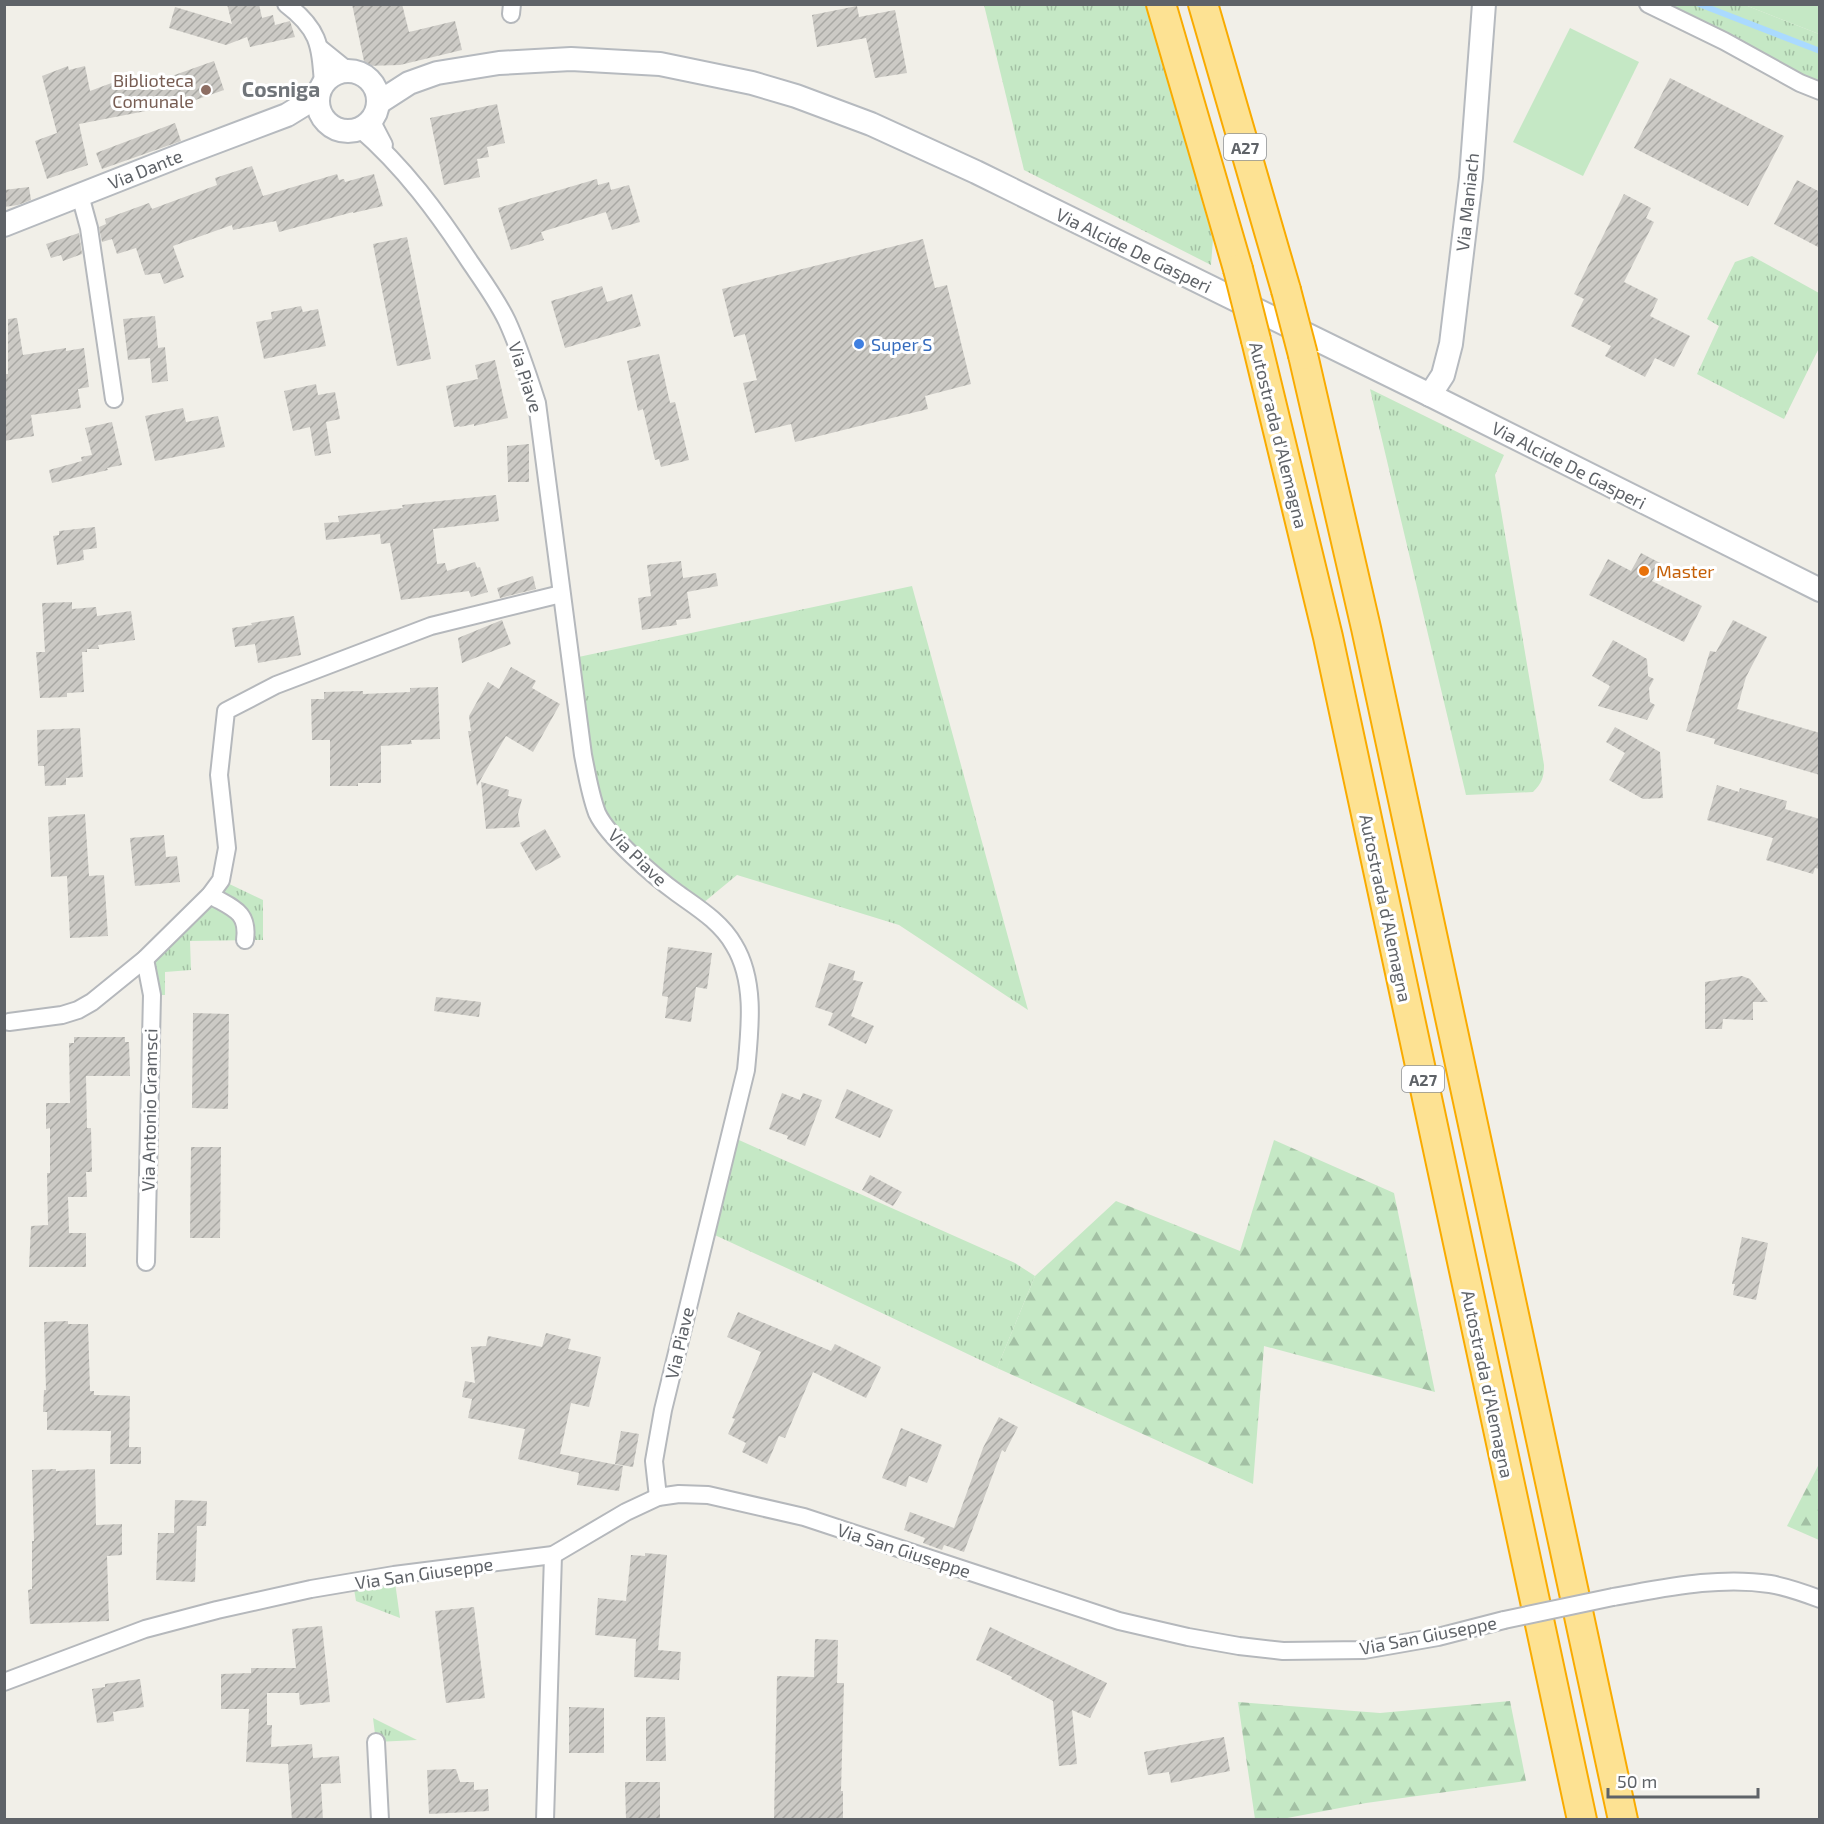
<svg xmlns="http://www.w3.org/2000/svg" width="1824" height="1824" font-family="'Exo 2',sans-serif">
	<defs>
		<pattern id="grass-tufts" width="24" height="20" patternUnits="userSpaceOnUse" patternTransform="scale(1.5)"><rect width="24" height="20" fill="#c5e8c5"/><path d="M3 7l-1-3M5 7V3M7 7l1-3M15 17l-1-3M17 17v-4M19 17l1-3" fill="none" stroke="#a3c0a4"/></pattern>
		<pattern id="forest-firs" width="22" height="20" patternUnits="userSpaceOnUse" patternTransform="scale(1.5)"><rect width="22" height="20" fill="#c5e8c5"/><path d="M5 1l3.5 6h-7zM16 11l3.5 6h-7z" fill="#a3c0a4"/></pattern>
		<pattern id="building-hatch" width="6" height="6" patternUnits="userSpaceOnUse" patternTransform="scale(1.5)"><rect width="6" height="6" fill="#cccac5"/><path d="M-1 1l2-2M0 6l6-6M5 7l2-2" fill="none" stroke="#a9a8a4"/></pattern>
	</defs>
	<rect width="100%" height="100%" fill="#f1efe8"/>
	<g fill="url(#grass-tufts)">
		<path d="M984 5H1146L1213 239 1211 265 1024 170Z"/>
		<path d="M1648 5H1745L1819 34V91Z"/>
		<path d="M1752 256 1819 293V348L1784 419 1697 374 1719 326 1707 319 1735 262Z"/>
		<path d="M1370 389 1504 455 1495 475 1544 765C1544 777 1542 783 1533 792L1466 795Z"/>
		<path d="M912 586 1028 1010 899 925 737 875 697 908 607 828 569 659Z"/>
		<path d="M221 880 263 900V940L190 941 191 970 165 972V995H152L145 959Z"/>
		<path d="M730 1136 1015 1263 1035 1276 997 1368 817 1282 706 1231Z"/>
		<path d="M394 1575 400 1618 356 1601 353 1583Z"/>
		<path d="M373 1718 417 1740 376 1742Z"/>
	</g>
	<g fill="url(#forest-firs)">
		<path d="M1274 1140 1394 1193 1435 1392 1264 1346 1253 1484 997 1368 1035 1276 1116 1201 1240 1251Z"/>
		<path d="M1819 1464V1540L1787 1526Z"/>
		<path d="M1510 1701 1526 1781 1366 1803 1282 1819H1255L1238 1702 1380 1713Z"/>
	</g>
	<g fill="#c5e8c5">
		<path d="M1745 5H1819V34Z"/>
		<path d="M1570 28 1639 62 1583 176 1513 142Z"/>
	</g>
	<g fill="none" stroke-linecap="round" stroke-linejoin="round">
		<path stroke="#aadaff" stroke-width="6" d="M1699 4 1820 51"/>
	</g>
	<g fill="url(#building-hatch)">
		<path d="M227 4H259L262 18 273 15 275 25 290 21 295 37 250 47 247 37 226 45 169 28 175 7 232 24Z"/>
		<path d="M352 4H402L409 32 455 21 462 50 400 65 365 66Z"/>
		<path d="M857 6 859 17 895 10 907 73 875 78 866 38 817 47 812 15Z"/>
		<path d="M214 61 224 90 187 103 79 124 88 165 47 179 35 141 57 133 42 76 68 66 69 70 85 66 90 91 133 75 138 88Z"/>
		<path d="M1670 78 1784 136 1748 206 1634 148Z"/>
		<path d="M497 104 505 143 487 147 489 157 477 159 480 177 444 185 430 118Z"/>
		<path d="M175 123 181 141 102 169 96 153Z"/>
		<path d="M252 166 263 196 337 174 339 180 344 179 345 182 374 174 383 206 353 213V212L279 232 276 221 233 230 232 225 173 246 184 277 164 284 160 273 145 275 136 248 117 254 112 239 102 242 99 227 106 224 105 219 149 203 152 209 217 185 215 178Z"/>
		<path d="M597 179 598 185 609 182 611 190 629 185 640 222 612 230 606 212 541 232 544 240 511 250 498 208Z"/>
		<path d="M1797 180 1820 192V248L1774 224Z"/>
		<path d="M29 187 31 200 18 205 4 207V190Z"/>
		<path d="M1624 194 1651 208 1646 218 1654 222 1624 282 1658 299 1650 316 1690 336 1674 367 1655 358 1645 377 1605 356 1611 346 1571 326 1584 299 1574 294Z"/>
		<path d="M79 233 82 254 63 261 61 255 51 258 46 244Z"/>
		<path d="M407 237 431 359 397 366 373 244Z"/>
		<path d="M923 239 935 288 947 285 971 384 925 396 928 409 795 442 791 424 755 433 743 383 757 380 745 334 734 337 722 289Z"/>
		<path d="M602 286 607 302 632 294 641 326 565 348 551 301Z"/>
		<path d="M301 306 303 312 318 309 326 346 264 359 256 322 272 319 271 312Z"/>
		<path d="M155 316 158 348 165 347 168 381 152 383 150 358 128 360 123 319Z"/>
		<path d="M17 318 23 355 66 348V351L84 348 89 387 78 389 81 408 31 415 34 436 4 441V374H8V319Z"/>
		<path d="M659 354 670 403 675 402 689 460 661 467 659 459 655 460 643 409 638 411 627 361Z"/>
		<path d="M495 360 508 418 474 426V424L460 427 459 426 454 427 446 386 478 379 475 365Z"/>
		<path d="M316 384 318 395 335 392 340 419 326 422 331 453 315 456 310 427 293 431 284 391Z"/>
		<path d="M183 408 186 422 218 416 225 447 155 461 145 416Z"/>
		<path d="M112 422 122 465 107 468 108 470 52 483 49 470 82 461 81 457 92 455 85 428Z"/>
		<path d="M529 444V482H508L507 446Z"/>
		<path d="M496 495 499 521 433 529 437 564 445 563 447 571 475 562 477 568 480 567 488 592 471 597 469 591 401 600 390 543 381 544 380 534 326 540 324 523 339 522 338 516 403 508 402 505Z"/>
		<path d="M95 527 97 548 83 550 84 560 57 565 53 536 59 535V531Z"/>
		<path d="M1641 553 1662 564 1652 581 1702 606 1684 642 1589 595 1608 559 1631 571Z"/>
		<path d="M681 561 683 578 716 573 718 586 687 592 691 618 676 620 677 625 642 630 638 598 651 596 647 565Z"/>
		<path d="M533 576 536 589 500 598 497 588Z"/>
		<path d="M72 602V609L96 607 97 616 131 611 135 640 98 645 99 649H87V652H82L84 692 67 693V697L40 698 36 652H45L42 603Z"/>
		<path d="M294 616 301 655 258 663 255 644 235 647 232 628 252 625 251 623Z"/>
		<path d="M502 620 511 644 462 663 458 638Z"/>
		<path d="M1733 620 1767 637 1746 677 1737 709 1820 733V775L1714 744 1715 739 1686 731 1710 651 1716 652Z"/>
		<path d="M1613 640 1647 659 1648 676 1654 679 1649 688 1650 702 1655 705 1647 720 1598 706 1610 686 1592 676Z"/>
		<path d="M511 667 536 681 532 688 560 704 533 752 506 736 477 786 468 731H471L469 716 488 682 499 689Z"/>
		<path d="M438 687 440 739 411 740 412 744 381 746V783H358V786H330V740H312L311 699H324V692L363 691V694L410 692V688Z"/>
		<path d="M1615 727 1660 752 1663 798 1643 799 1609 780 1625 753 1606 742Z"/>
		<path d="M80 728 83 777 66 778V785L45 786 44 766H38L37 730Z"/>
		<path d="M481 782 509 790 508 796 522 799 518 814 520 827 486 829Z"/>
		<path d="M1717 785 1739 792 1740 788 1787 801 1785 809 1820 819V869L1815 868 1813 874 1766 860 1773 838 1707 820Z"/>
		<path d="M85 814 89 876 104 875 108 936 70 938 67 876 51 877 48 817Z"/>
		<path d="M545 829 561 857 536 871 520 843Z"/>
		<path d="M164 835 166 857 177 856 180 882 135 886 130 838Z"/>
		<path d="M668 947 712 953 707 989 696 987 691 1022 665 1018 668 997 662 996Z"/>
		<path d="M829 963 855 971 853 980 863 982 851 1016 874 1026 866 1044 828 1025 833 1013 815 1007Z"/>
		<path d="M1742 976 1750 979 1768 1002H1753V1020L1723 1019 1722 1029H1705V982Z"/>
		<path d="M436 997 481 1002 479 1017 434 1011Z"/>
		<path d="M193 1013 229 1014 228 1109 192 1108Z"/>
		<path d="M74 1037H125V1042H129L130 1076H86L87 1128H91L92 1172H86L87 1197H68L69 1233H86V1267H29L31 1226 48 1225 47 1173H50V1128L46 1129V1103H70L69 1043H74Z"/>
		<path d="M847 1089 893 1110 880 1138 835 1118Z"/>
		<path d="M782 1093 800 1100 803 1093 822 1100 805 1146 787 1139 788 1136 769 1129Z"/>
		<path d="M191 1147H221L220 1238H190Z"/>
		<path d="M870 1175 902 1192 893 1206 862 1190Z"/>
		<path d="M1742 1237 1768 1243 1756 1300 1733 1295 1735 1284H1732Z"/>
		<path d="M738 1312 831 1351 835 1344 881 1367 866 1398 813 1372 785 1438 779 1436 767 1464 742 1452 746 1443 728 1434 735 1419 732 1418 761 1352 727 1337Z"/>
		<path d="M68 1321V1324H88L90 1391H94V1395L130 1396 129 1447H141V1464H110L111 1431 47 1430V1412H43L44 1390H46L44 1322Z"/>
		<path d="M546 1333 571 1339 568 1349 601 1357 589 1407 571 1403 560 1454 623 1466 619 1491 577 1485 579 1473 518 1459 525 1429 468 1418 472 1399 462 1397 465 1381 475 1383 471 1347 486 1346 488 1336 542 1347Z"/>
		<path d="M999 1417 1018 1427 1005 1452 1002 1450 964 1552 944 1545 942 1550 923 1543 925 1538 904 1530 910 1512 954 1528 983 1448Z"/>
		<path d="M901 1428 942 1445 927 1483 909 1476 906 1487 882 1478Z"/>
		<path d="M621 1431 639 1434 633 1467 615 1464Z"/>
		<path d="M56 1469V1471L95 1469 96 1525 122 1524V1555L107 1556 109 1621 30 1624 28 1590 32 1589V1541H34L32 1470Z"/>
		<path d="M175 1500 207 1501 206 1526H197L195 1582 156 1580 158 1533H174Z"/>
		<path d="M645 1553 667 1555 658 1650 681 1652 679 1680 634 1677 636 1639 595 1635 598 1598 626 1601 631 1555 645 1556Z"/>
		<path d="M474 1607 485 1698 446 1703 435 1611Z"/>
		<path d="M322 1626 330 1702 300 1705 299 1693H267V1725H272L271 1747 312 1744 313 1758 339 1756 341 1783 321 1784 323 1820H292L288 1764 246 1762 249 1709H221V1674L251 1673V1668H296L292 1629Z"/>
		<path d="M990 1627 1107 1683 1090 1718 1072 1710 1077 1764 1059 1766 1053 1701 1011 1679 1012 1677 976 1660Z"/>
		<path d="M815 1639 838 1640 837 1683H844L841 1791H843V1820H774L777 1676 814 1677Z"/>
		<path d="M140 1679 144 1707 113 1712 114 1721 97 1723 92 1689 105 1687V1684Z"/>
		<path d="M569 1707 604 1708V1753H569Z"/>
		<path d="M646 1717H665L666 1761H646Z"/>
		<path d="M1224 1737 1230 1771 1171 1783 1169 1772 1148 1775 1144 1752Z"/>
		<path d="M456 1769 460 1782H474V1790L488 1789 489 1811 429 1814 427 1770Z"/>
		<path d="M625 1782H660V1820H626Z"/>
	</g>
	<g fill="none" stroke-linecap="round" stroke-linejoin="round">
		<defs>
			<g id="street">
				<path d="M286 4C319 29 320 44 323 83"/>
				<path d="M1648 4 1724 41 1800 83 1820 91"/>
				<path d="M511 14 512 4"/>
				<path d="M321 49 347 70"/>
				<path d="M371 120 384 145"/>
				<path d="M359 128C404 167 438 213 470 262 483 281 497 300 507 321 519 347 528 375 537 403L583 755C587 775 590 794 597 813 608 837 655 877 677 893 698 908 721 922 734 945 756 981 750 1029 746 1070L663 1410 654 1461 658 1497"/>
				<path d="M80 195 89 228 114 399"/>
				<path d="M210 895C232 908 249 911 245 940"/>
				<path d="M145 959 152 995 146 1262"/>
				<path d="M9 1022 62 1015 78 1010 92 1002 145 959 210 895 221 880 227 848 219 775 226 711 276 685 431 626 561 594"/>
				<path d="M1613 1597C1665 1588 1718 1576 1770 1584 1787 1587 1804 1593 1820 1599"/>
				<path d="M4 1682 145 1629 217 1610 311 1589 394 1575 553 1555 626 1512 658 1497 679 1494 708 1495 804 1517 1119 1621 1188 1637 1239 1646 1283 1651 1364 1650 1438 1637 1504 1620"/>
				<path d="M376 1742 380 1820"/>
				<path d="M545 1820 553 1555"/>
			</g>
			<g id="secondary">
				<circle cx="348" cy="101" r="30"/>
				<path d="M378 103 409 83 437 73 499 63 571 59 660 64 752 83 796 96 871 124 976 172 1430 395 1820 590"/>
				<path d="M4 225 189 152 287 115 318 96"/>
				<path d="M1430 395 1443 375 1451 344 1471 178 1484 4"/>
			</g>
			<g id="highway">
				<path d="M1161 4 1238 269"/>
				<path d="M1203 4 1286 290"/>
				<path d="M1256 340 1328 637 1582 1820"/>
				<path d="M1303 355 1366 628 1623 1820"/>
			</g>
		</defs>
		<use href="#street" stroke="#b5b8bc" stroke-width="20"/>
		<use href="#secondary" stroke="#b6babf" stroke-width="26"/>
		<use href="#highway" stroke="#f9ab00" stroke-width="32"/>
		<use href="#street" stroke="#fff" stroke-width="16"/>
		<use href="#secondary" stroke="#fff" stroke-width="22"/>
		<use href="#highway" stroke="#fde293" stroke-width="28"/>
		<defs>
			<path id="street-bridge" d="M1504 1620 1613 1597"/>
			<g id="highway-bridge">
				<path d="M1238 269 1256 340"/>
				<path d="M1286 290 1303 355"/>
			</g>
		</defs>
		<use href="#street-bridge" stroke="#b5b8bc" stroke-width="20" stroke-linecap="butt"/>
		<use href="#highway-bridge" stroke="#f9ab00" stroke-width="32" stroke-linecap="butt"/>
		<use href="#street-bridge" stroke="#fff" stroke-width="16"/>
		<use href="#highway-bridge" stroke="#fde293" stroke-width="28"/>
	</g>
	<circle fill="#8d6e63" stroke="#fff" stroke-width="2" cx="206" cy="90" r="6"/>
	<circle fill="#3f7fe0" stroke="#fff" stroke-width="2" cx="859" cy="344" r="6"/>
	<circle fill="#e8710a" stroke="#fff" stroke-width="2" cx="1644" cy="571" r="6"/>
	<g text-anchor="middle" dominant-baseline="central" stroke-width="6" stroke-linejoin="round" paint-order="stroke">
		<g fill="#fff" stroke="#8f9295" stroke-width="1.5">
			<rect x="1224" y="134" width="42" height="26" rx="4.5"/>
			<rect x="1402" y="1066" width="42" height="26" rx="4.5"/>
		</g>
		<g font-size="16" font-weight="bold" fill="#5f6368">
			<text x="1245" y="147">A27</text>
			<text x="1423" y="1079">A27</text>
		</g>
		<g font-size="18" fill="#785e54" stroke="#fff" text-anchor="end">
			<text x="194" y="80">Biblioteca<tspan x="194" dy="21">Comunale</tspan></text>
		</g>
		<g font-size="18" fill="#5f6368" stroke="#fff">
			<text transform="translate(145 169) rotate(-22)">Via Dante</text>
			<text transform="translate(1467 202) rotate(-84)">Via Maniach</text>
			<text transform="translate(1134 250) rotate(26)">Via Alcide De Gasperi</text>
			<text transform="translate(526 377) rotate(72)">Via Piave</text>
			<text transform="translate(1279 435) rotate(76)">Autostrada d'Alemagna</text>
			<text transform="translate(1569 465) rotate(27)">Via Alcide De Gasperi</text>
			<text transform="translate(638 857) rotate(44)">Via Piave</text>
			<text transform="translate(1386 908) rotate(78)">Autostrada d'Alemagna</text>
			<text transform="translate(149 1110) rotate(-89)">Via Antonio Gramsci</text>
			<text transform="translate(679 1343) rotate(-77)">Via Piave</text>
			<text transform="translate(1488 1384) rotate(78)">Autostrada d'Alemagna</text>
			<text transform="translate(904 1550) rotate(18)">Via San Giuseppe</text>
			<text transform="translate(424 1573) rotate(-8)">Via San Giuseppe</text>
			<text transform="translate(1428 1635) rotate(-11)">Via San Giuseppe</text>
		</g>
		<g font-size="18" fill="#366cbe" stroke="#fff" text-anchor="start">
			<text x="871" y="344">Super S</text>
		</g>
		<g font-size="18" fill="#c56008" stroke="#fff" text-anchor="start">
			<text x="1656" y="571">Master</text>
		</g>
		<g font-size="21" font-weight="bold" fill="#70757a" stroke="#fff">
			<text x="281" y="88">Cosniga</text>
		</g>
	</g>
	<rect width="1824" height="1824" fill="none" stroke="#5f6368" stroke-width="12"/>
	<path d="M1608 1788v9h150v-9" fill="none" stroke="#5f6368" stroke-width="3"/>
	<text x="1617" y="1788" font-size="18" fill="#5f6368" stroke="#ffffff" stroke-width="4.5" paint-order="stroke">50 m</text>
</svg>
